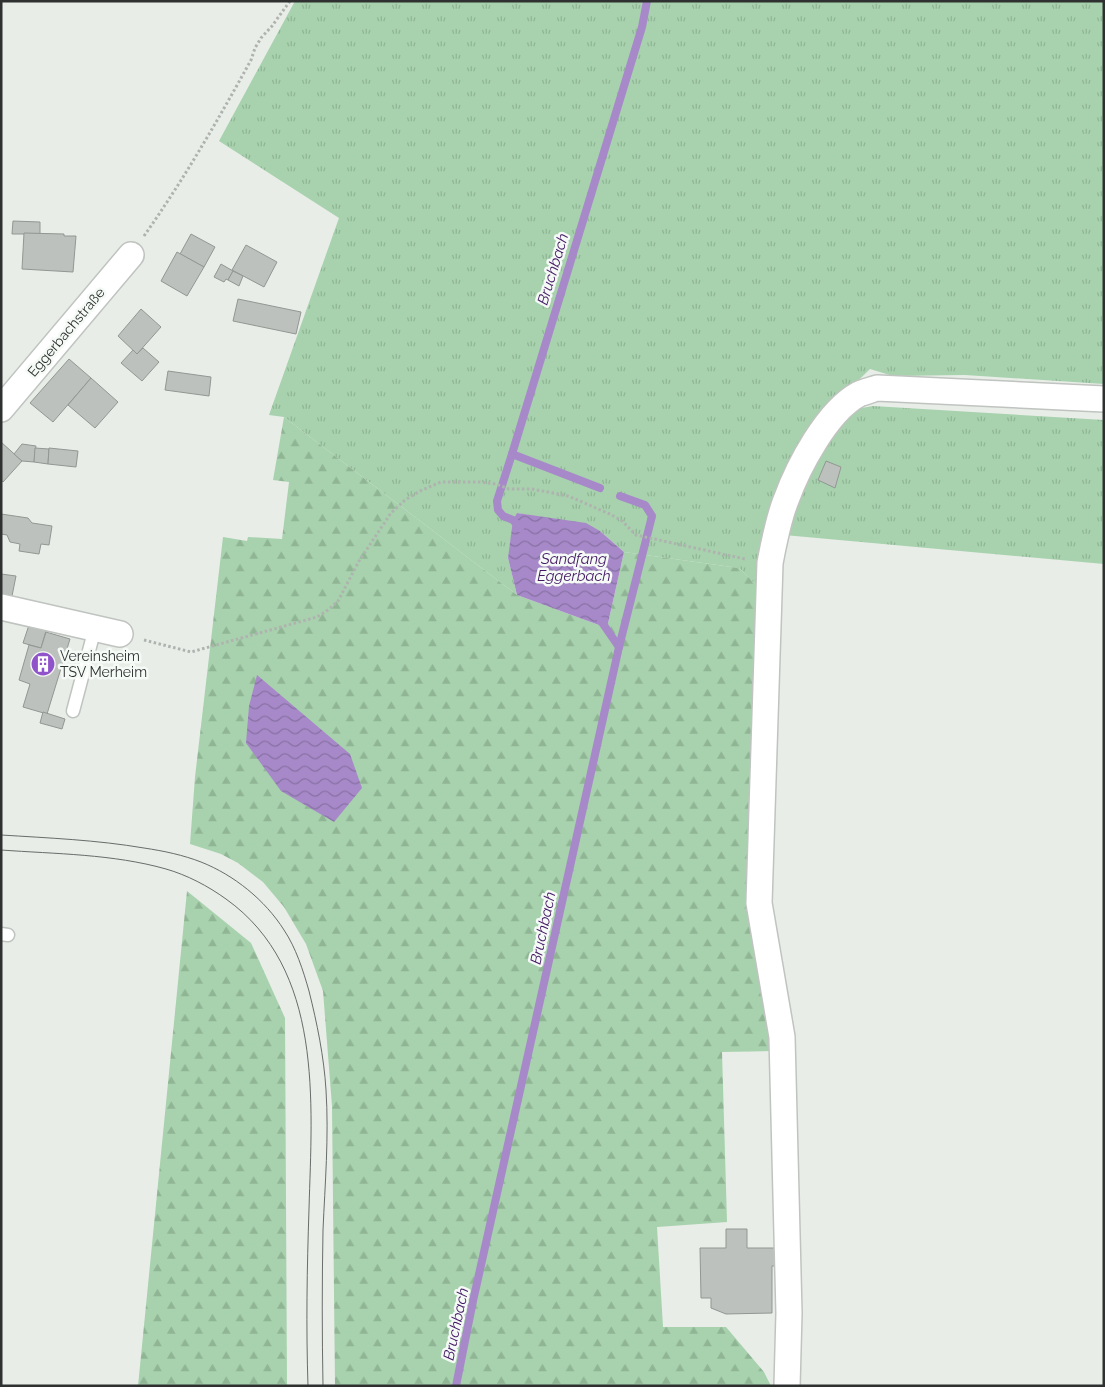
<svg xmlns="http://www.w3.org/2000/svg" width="1105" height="1387" font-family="Raleway,sans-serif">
	<defs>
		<pattern id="grass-tufts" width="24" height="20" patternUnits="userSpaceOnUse" patternTransform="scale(1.25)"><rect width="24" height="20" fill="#a7d2ad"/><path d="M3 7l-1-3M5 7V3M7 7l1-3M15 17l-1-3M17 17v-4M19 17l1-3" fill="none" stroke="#90b595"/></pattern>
		<pattern id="forest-firs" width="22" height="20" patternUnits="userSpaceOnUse" patternTransform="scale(1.25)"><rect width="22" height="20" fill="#a7d2ad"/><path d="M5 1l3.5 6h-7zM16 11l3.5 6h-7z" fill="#90b595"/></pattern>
		<pattern id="water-waves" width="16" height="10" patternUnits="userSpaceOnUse" patternTransform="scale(1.25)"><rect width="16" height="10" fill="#a789c9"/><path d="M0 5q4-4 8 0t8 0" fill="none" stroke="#8871a4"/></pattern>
	</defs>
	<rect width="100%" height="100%" fill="#e8ede8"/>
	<g fill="url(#grass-tufts)">
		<path d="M295 1H1104V384L965 375 893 376 870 369 829 409 764 592 739 568 624 552 600 531 550 519 517 513 508 558 517 595 284 417 269 415 339 218 219 141Z"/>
		<path d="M873 406 1104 420V564L784 535 818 452 856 409Z"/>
	</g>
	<g fill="url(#forest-firs)">
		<path d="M284 417 517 595 607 628 624 552 739 568 764 592 772 1051 722 1052 727 1222 657 1227 663 1327H726L764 1372 771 1386H335L332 1106 323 991 306 944 284 907 263 882 238 863 221 854 190 844 195 777 223 537 247 541 248 537 282 539 289 482 273 480Z"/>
		<path d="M187 891 251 943 285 1018 287 1386H138Z"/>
	</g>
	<g fill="url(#water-waves)">
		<path d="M517 513 586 523 600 531 624 552 607 628 517 595 508 558 513 520Z"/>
		<path d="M257 675 350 754 362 788 334 822 281 791 246 743 249 706Z"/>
	</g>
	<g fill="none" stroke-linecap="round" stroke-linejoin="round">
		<g stroke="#a789c9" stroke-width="8">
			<path d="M512 454 497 501 498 510 503 516 513 520 520 528"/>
			<path d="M600 488 512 454 642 27 647 1"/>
			<path d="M601 621 619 647"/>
			<path d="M456 1386 473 1301 619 647 652 516 645 505 620 496"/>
		</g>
	</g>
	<g fill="#bdc1bd" stroke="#929793">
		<path d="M13 221 40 222V234H12Z"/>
		<path d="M24 233 64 234V236H76L73 272 22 269Z"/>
		<path d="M191 234 215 247 204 267 180 254Z"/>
		<path d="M246 245 277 262 264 287 232 270Z"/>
		<path d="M177 252 204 267 187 296 161 281Z"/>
		<path d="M221 264 233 271 228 280 226 279 224 282 214 277Z"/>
		<path d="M233 271 243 276 239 286 228 280Z"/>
		<path d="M238 299 301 312 296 334 233 321Z"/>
		<path d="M141 309 161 327 137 354 118 336Z"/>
		<path d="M143 348 159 362 142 381 121 363 133 350 137 354Z"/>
		<path d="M69 359 91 378 53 422 30 403Z"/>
		<path d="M168 371 211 377 209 396 165 390Z"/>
		<path d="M91 378 118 402 95 428 68 405Z"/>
		<path d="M1 442 22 461 3 482 1 480Z"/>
		<path d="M22 444 36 446 34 462 22 461 14 454Z"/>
		<path d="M35 448 49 449 48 464 34 462Z"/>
		<path d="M49 448 78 451 76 467 48 464Z"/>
		<path d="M826 461 841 467 835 488 818 480Z"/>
		<path d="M1 514 28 518 32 523 52 526 49 545 41 544 39 554 19 551 20 544 10 542 7 535 1 534Z"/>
		<path d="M1 574 16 576 12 596 1 594Z"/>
		<path d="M31 619 48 624 41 648 23 643Z"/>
		<path d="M46 632 70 639 47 714 23 707 30 684 19 680 29 645 41 648Z"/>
		<path d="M43 712 65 719 62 729 40 723Z"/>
		<path d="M726 1229H747V1248H775V1266H772V1313L726 1314 711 1308V1298H701L700 1248H726Z"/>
	</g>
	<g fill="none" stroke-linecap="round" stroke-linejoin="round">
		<defs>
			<g id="service">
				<path d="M73 711 95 628"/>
				<path d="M1 934 8 935"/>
			</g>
			<g id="minor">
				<path d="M1 409 131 255"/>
				<path d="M1 607 120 634"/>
				<path d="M787 1386 789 1313 782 1037 759 903 770 563C774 542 778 520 786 500 798 467 827 411 859 394 864 392 871 390 877 388L1104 399"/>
			</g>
		</defs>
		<use href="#service" stroke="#c0c4c0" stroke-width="15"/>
		<use href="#minor" stroke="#c0c4c0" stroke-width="28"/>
		<g stroke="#afb3af" stroke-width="3" stroke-dasharray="2.5 2.5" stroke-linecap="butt">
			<path d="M144 236C184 179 218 120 251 60L255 48 261 38 272 26 290 1"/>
			<path d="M144 640 191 652 317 617 328 610 338 601 359 561 391 513 405 500 420 491 441 482H480L496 484 509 489H532L568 496 610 514 622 521 636 535 745 559"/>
		</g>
		<use href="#service" stroke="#fff" stroke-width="12"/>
		<use href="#minor" stroke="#fff" stroke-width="25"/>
		<g stroke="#696c6a" stroke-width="1">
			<path d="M1 835C49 838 97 840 144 848 164 851 183 855 201 862 234 875 265 900 284 930 296 948 303 970 309 991 317 1023 324 1057 326 1090 329 1137 325 1184 323 1230 322 1282 322 1334 323 1386"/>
			<path d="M1 850C56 854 113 854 166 869 187 875 208 886 226 899 324 969 312 1102 309 1209 307 1268 306 1327 308 1386"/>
		</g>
	</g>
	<defs>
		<symbol id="building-disc" viewBox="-11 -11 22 22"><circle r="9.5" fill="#9153ca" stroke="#f5faf6"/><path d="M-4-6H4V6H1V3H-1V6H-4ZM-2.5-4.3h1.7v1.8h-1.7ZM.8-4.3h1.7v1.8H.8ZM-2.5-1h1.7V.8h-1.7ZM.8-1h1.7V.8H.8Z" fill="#fff"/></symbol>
	</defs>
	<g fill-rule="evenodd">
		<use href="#building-disc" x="29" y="650" width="28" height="28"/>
	</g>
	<g text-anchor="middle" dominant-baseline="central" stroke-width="5" stroke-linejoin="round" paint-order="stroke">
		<g font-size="14" fill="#2f3130" stroke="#f5faf6">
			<text transform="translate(66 332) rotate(-50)">Eggerbachstraße</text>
		</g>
		<g font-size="14" fill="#2f3130" stroke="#f5faf6" text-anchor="start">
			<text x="60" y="656">Vereinsheim<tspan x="60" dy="16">TSV Merheim</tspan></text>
		</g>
		<g font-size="15" font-style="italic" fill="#431965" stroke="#f5faf6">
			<text transform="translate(553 269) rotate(-73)">Bruchbach</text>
			<text x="574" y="559">Sandfang<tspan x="574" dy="17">Eggerbach</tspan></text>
			<text transform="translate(543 928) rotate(-78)">Bruchbach</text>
			<text transform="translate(456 1324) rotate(-78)">Bruchbach</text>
		</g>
	</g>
	<rect width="1105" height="1387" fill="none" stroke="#2f3130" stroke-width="5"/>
</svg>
